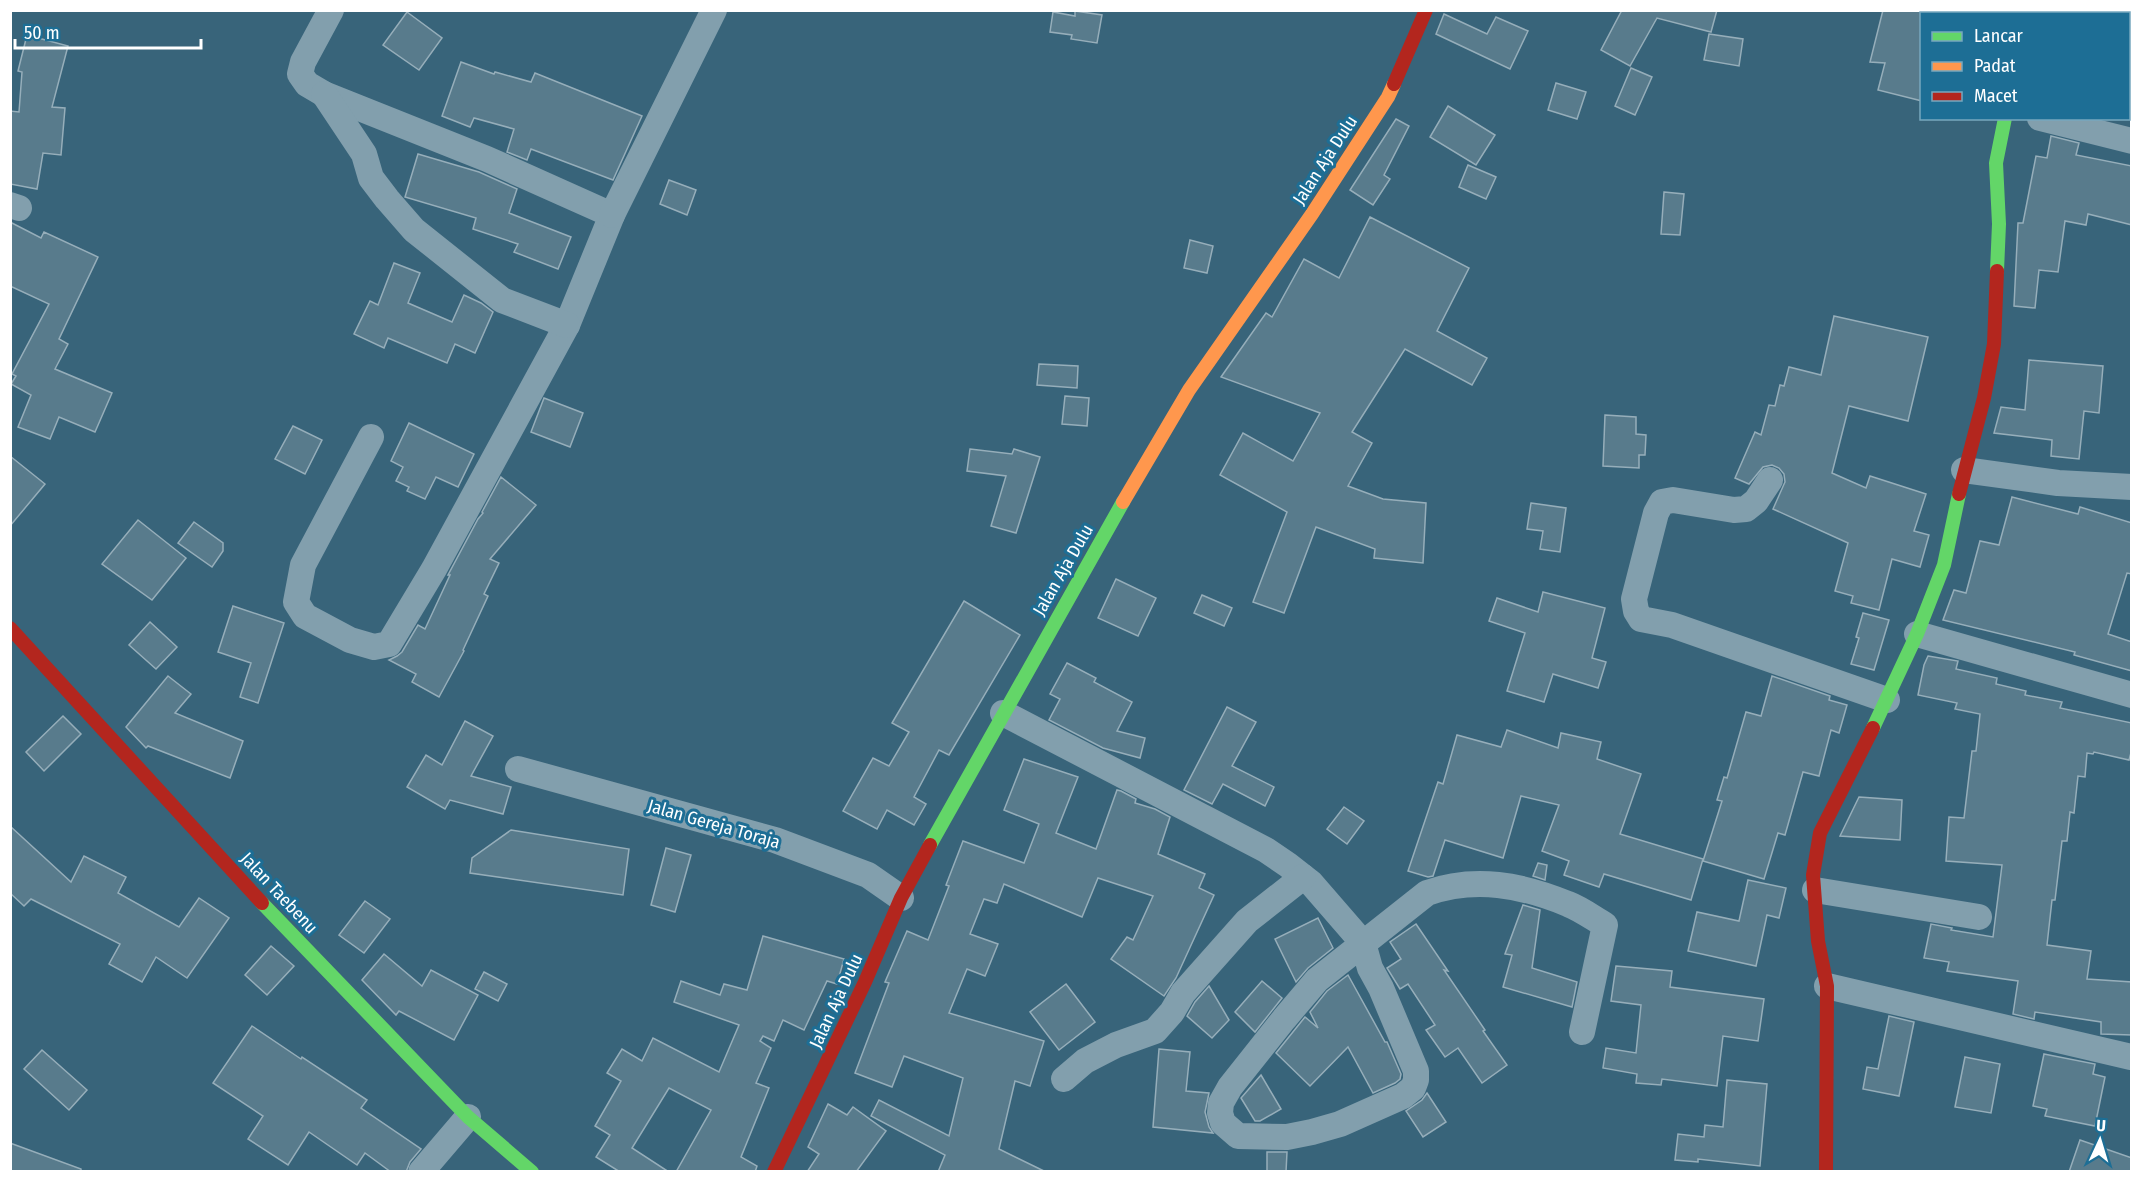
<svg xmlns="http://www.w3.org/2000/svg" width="2142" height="1182" font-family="'Fira Sans Condensed',sans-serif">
	<rect width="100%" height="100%" fill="#38647a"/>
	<g fill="#587b8c" stroke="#96aeba" stroke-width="1.5">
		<path d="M1622 10H1717L1711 32 1657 18 1630 66 1601 50Z"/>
		<path d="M1883 10H1922V101L1878 90 1885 63 1870 62Z"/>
		<path d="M1075 11 1102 15 1097 43 1071 39 1072 35 1050 32 1053 12 1075 16Z"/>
		<path d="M407 12 442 38 419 70 383 45Z"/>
		<path d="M1444 14 1487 34 1496 17 1528 31 1510 69 1436 34Z"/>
		<path d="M1709 34 1743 39 1739 66 1704 60Z"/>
		<path d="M27 35 68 46 52 107 65 108 61 155 43 153 37 189 10 184V111L19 112 22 72 18 71Z"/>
		<path d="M461 62 494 74 495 72 531 82 535 73 642 116 613 180 531 149 527 160 507 152 514 129 474 118 470 127 442 116Z"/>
		<path d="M1631 68 1652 77 1635 115 1615 106Z"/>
		<path d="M1556 83 1586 92 1577 119 1548 110Z"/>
		<path d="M1448 106 1495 135 1476 165 1430 137Z"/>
		<path d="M1396 119 1409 126 1384 175 1390 179 1373 205 1350 190Z"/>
		<path d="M2051 136 2079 143 2076 155 2132 166V225L2088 214 2086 225 2065 221 2058 272 2039 270 2035 308 2014 306 2018 223H2023L2036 156 2047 158Z"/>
		<path d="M418 154 479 172 517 189 509 213 571 237 558 269 514 252 518 244 473 229 476 218 405 197Z"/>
		<path d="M1468 165 1496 177 1486 199 1459 187Z"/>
		<path d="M669 180 696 190 687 215 660 204Z"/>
		<path d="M1664 192 1684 194 1680 235 1661 234Z"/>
		<path d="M1370 217 1469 268 1437 331 1487 358 1472 385 1405 349 1352 432 1372 443 1348 486 1383 499 1426 503 1423 563 1374 558 1375 549 1316 527 1284 613 1253 602 1287 512 1220 475 1243 433 1293 461 1320 413 1221 377 1266 313 1272 317 1304 259 1339 278Z"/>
		<path d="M10 222 41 238 44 232 98 257 59 339 68 344 55 369 112 393 95 432 59 417 50 439 18 427 31 395 11 384 16 376 12 374 49 304 10 286Z"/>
		<path d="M1190 240 1213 246 1207 273 1184 268Z"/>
		<path d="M394 263 420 273 408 303 452 322 464 295 481 303 493 312 475 353 455 344 447 363 388 338 384 348 354 334 370 301 378 305Z"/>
		<path d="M1834 316 1928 337 1908 421 1849 406 1832 473 1866 488 1870 476 1926 494 1914 531 1929 535 1920 567 1892 559 1879 610 1851 603 1853 596 1835 591 1848 543 1773 509 1785 482 1784 474 1779 468 1772 465 1763 467 1749 484 1735 478 1755 432 1761 435 1769 405 1775 406 1780 385 1784 386 1789 367 1821 375Z"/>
		<path d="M2029 360 2103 366 2099 413 2084 411 2079 459 2051 456 2052 440 1994 433 2001 407 2025 410Z"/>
		<path d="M1039 364 1078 366 1077 388 1037 385Z"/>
		<path d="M1065 396 1089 398 1087 426 1062 424Z"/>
		<path d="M544 398 583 413 570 447 531 432Z"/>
		<path d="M1605 415 1636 417V434L1646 435 1645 455H1639V468L1603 466Z"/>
		<path d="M409 423 474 454 458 487 436 477 425 499 407 491 409 487 396 481 403 467 391 461Z"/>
		<path d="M293 426 322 440 305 474 275 459Z"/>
		<path d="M970 449 1012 454 1014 449 1040 457 1016 533 991 526 1006 476 967 471Z"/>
		<path d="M10 456 45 484 10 526Z"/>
		<path d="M501 477 536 505 490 559 499 563 484 594 488 596 463 650 464 651 439 697 412 682 416 674 389 660 397 656 402 652 418 625 425 629 450 575H448L478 519 483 513 482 512Z"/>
		<path d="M2012 497 2078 514 2080 507 2132 523V574L2127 573 2108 634 2132 642V671L2074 655 2075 652 1943 620 1954 590 1966 593 1980 541 1999 545Z"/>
		<path d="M1531 503 1566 508 1560 552 1540 549 1543 531 1527 529Z"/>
		<path d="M138 520 186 558 152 600 102 564Z"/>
		<path d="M194 522 223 543V551L212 567 178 543Z"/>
		<path d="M1116 579 1156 598 1138 636 1098 618Z"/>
		<path d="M1543 592 1605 608 1592 658 1606 662 1598 688 1553 674 1544 702 1507 691 1525 633 1489 621 1497 598 1538 612Z"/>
		<path d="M1202 595 1232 608 1224 626 1194 613Z"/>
		<path d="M964 601 1020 635 949 755 939 750 914 797 926 804 914 825 887 810 877 829 843 811 873 758 889 766 909 732 892 723Z"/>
		<path d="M233 606 284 623 258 703 240 697 251 663 218 652Z"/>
		<path d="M1863 613 1889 620 1874 670 1851 664 1859 638 1856 637Z"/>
		<path d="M150 622 177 647 156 669 129 645Z"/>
		<path d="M1928 656 1958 661 1956 669 1997 678 1996 684 2026 691 2025 695 2062 702 2060 708 2132 723V749L2129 760 2094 752 2093 754 2087 753 2085 777 2078 776 2074 813 2070 812 2067 841H2062L2055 900H2052L2047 945 2091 951 2087 979 2132 982V1035L2101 1034V1022L2035 1012 2034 1019 2013 1014 2018 981 1947 971 1949 962 1924 958 1931 924 1952 928 1951 930 1993 937 2002 865 1946 861 1949 817 1964 818 1972 751H1976L1980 714 1955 709 1957 703 1918 695 1924 665Z"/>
		<path d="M1067 663 1096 678 1094 682 1132 702 1117 731 1145 738 1140 758 1103 748 1049 720 1060 699 1050 694Z"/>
		<path d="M168 676 191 694 175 713 243 741 230 778 148 746 146 748 126 727Z"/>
		<path d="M1772 676 1830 696 1829 700 1847 705 1839 733 1831 730 1819 776 1803 772 1785 835 1778 833 1764 879 1703 861 1722 801 1717 800 1724 777 1727 778 1746 712 1761 716Z"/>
		<path d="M1227 707 1256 722 1232 766 1274 787 1265 806 1223 784 1212 804 1184 790Z"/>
		<path d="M63 716 81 734 44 771 26 752Z"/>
		<path d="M465 721 493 736 471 776 511 787 503 814 450 800 445 809 407 787 426 755 442 765Z"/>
		<path d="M1507 730 1558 748 1561 733 1601 742 1597 759 1641 774 1620 834 1703 859 1691 900 1604 874 1599 887 1564 875 1569 861 1542 851 1559 805 1521 796 1503 858 1445 840 1433 876 1428 877 1408 871 1438 782 1443 784 1457 735 1501 747Z"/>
		<path d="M1024 759 1078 777 1056 833 1096 849 1117 790 1121 791 1136 799 1135 803 1155 809 1170 817 1158 854 1205 874 1199 888 1214 895 1176 978 1164 996 1111 959 1127 937 1133 940 1153 896 1098 878 1082 917 1004 884 997 903 984 899 970 934 998 944 985 976 967 969 949 1013 1044 1041 1030 1086 1015 1081 999 1149 1046 1172H938L945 1155 871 1116 879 1100 949 1136 963 1078 904 1056 892 1087 855 1073 889 983 885 982 907 931 928 940 949 886 946 885 963 841 1024 863 1039 824 1004 810Z"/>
		<path d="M1859 797 1902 800 1900 840 1840 836Z"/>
		<path d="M1344 807 1364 821 1347 844 1327 829Z"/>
		<path d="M10 826 71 882 84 856 126 877 118 893 179 927 199 898 229 918 187 978 156 957 142 982 109 964 120 944 31 899 24 906 10 893Z"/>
		<path d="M511 830 629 849 623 895 470 873 472 858Z"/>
		<path d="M666 848 691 855 675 912 651 905Z"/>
		<path d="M1538 863 1547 865 1545 880 1533 876Z"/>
		<path d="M1748 880 1786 888 1779 918 1767 915 1756 966 1688 951 1697 912 1739 921Z"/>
		<path d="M365 901 390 919 364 953 339 935Z"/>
		<path d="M1523 905 1540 910 1532 968 1577 982 1572 1007 1503 987 1512 955 1505 954Z"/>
		<path d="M1318 918 1333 948 1308 968 1296 982 1275 939Z"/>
		<path d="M1416 924 1448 971 1444 970 1485 1030 1483 1031 1507 1065 1482 1083 1458 1048 1445 1057 1426 1030 1435 1025 1408 984 1400 989 1387 968 1401 959 1390 942Z"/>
		<path d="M763 936 844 959 837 984 827 981 804 1030 783 1020 774 1041 763 1036 760 1041 771 1048 756 1083 769 1088 741 1157 757 1166 755 1172H676L711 1110 669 1088 632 1148 669 1172H620L596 1157 610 1135 595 1126 621 1081 607 1073 622 1049 642 1061 653 1038 719 1072 739 1025 674 1002 681 981 720 995 724 984 747 990Z"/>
		<path d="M271 946 294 966 267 995 245 975Z"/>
		<path d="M384 954 422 986 431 970 478 995 454 1040 399 1011 396 1015 362 980Z"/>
		<path d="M1616 966 1672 971 1670 987 1764 999 1758 1041 1723 1036 1717 1086 1662 1079 1661 1085 1636 1083 1637 1074 1603 1068 1606 1048 1636 1053 1641 1005 1611 1001Z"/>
		<path d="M484 972 507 984 498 1001 475 989Z"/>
		<path d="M1348 975 1385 1042H1387L1401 1074 1400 1079 1395 1083 1373 1093 1348 1047 1310 1086 1276 1053 1305 1017 1318 1028 1310 1012 1327 991Z"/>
		<path d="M1262 981 1282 998 1255 1032 1235 1012Z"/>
		<path d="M1066 984 1095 1022 1059 1050 1030 1012Z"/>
		<path d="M1209 986 1229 1020 1212 1038 1187 1016 1195 1002Z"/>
		<path d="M1889 1016 1914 1022 1899 1096 1863 1089 1867 1067 1878 1069Z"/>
		<path d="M252 1026 301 1059 302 1057 367 1100 361 1108 421 1149 410 1162 406 1172H391L365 1153 357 1165 309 1132 288 1165 248 1139 263 1116 213 1083Z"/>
		<path d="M1159 1049 1190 1052 1186 1091 1209 1093 1205 1112 1209 1127 1213 1133 1153 1127Z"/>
		<path d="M42 1050 87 1090 69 1110 24 1069Z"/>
		<path d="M2044 1054 2095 1064 2093 1074 2105 1077 2095 1126 2045 1116 2047 1109 2033 1106Z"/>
		<path d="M1965 1057 2000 1064 1991 1113 1955 1107Z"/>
		<path d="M1261 1075 1281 1109 1260 1121H1255L1241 1098Z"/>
		<path d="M1727 1080 1767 1084 1760 1166 1698 1159V1162L1675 1160 1678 1134 1704 1137 1705 1125 1723 1127Z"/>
		<path d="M1427 1093 1446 1122 1423 1137 1406 1111 1422 1100Z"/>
		<path d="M828 1104 847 1115 853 1107 886 1131 856 1172H807L819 1154 808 1147Z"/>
		<path d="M2080 1140 2132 1158V1172H2069Z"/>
		<path d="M10 1143 81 1169V1172H10Z"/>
		<path d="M1267 1152H1287L1286 1172H1267Z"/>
	</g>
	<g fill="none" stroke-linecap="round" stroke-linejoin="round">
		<g stroke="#829fad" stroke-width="26">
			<path d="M331 10 303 62 300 74 307 84 324 94 487 159 612 215 567 325 434 569 389 644 374 647 350 640 305 616 296 602 303 565 371 437"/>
			<path d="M324 94 364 154 371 178 387 199 414 230 502 300 567 325"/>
			<path d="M2040 118 2132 141"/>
			<path d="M10 205 19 208"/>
			<path d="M612 215 714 10"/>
			<path d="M1964 470 2058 483 2132 487"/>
			<path d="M1770 480 1756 501 1746 509 1734 510 1673 500 1662 502 1656 513 1634 599 1636 611 1641 619 1672 625 1887 700"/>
			<path d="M1917 634 2132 695"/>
			<path d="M1003 713 1266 850 1288 865 1311 883 1363 943 1370 968 1381 988 1416 1071V1080L1413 1088 1403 1096 1340 1124 1312 1132 1287 1137 1238 1136 1223 1123 1220 1113 1221 1103 1230 1087 1284 1019 1317 980 1427 893C1475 876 1522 885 1568 904 1581 909 1593 918 1605 925L1582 1032"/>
			<path d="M518 769 775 840 868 875 901 898"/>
			<path d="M1815 890 1979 917"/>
			<path d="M1827 986 2131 1057"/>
			<path d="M1064 1079 1085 1061 1116 1045 1155 1031 1172 1012 1183 993 1247 921 1303 877"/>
			<path d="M421 1172 468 1117"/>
		</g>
		<g stroke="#63d668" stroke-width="14">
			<path d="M2054 14 2055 10"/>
			<path d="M1997 271 1999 224 1996 163 2005 118"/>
			<path d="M1873 728 1917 634 1944 565 1959 494"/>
			<path d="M930 845 1123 502"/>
			<path d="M262 903 468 1117 532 1172"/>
		</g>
		<path stroke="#ff974d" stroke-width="14" d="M1123 502 1189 390 1312 214 1388 97 1394 84"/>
		<g stroke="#b3261e" stroke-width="14">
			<path d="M1394 84 1426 10"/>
			<path d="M1959 494 1984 398 1994 344 1997 271"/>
			<path d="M10 628 262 903"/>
			<path d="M774 1172 865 982 901 898 930 845"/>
			<path d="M1826 1172 1827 986 1818 941 1813 875 1820 833 1873 728"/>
		</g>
	</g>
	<g text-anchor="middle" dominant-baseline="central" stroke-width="6" stroke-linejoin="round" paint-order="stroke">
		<g font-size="18" fill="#fff" stroke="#1d6e95">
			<text transform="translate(1325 160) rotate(-57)">Jalan Aja Dulu</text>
			<text transform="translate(1063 570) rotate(-60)">Jalan Aja Dulu</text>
			<text transform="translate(714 824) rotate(16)">Jalan Gereja Toraja</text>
			<text transform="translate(279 893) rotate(47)">Jalan Taebenu</text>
			<text transform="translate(836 1001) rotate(-65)">Jalan Aja Dulu</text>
		</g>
	</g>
	<rect width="2142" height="1182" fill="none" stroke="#ffffff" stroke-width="24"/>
	<rect x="1920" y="12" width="210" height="108" fill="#1d6e95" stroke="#77a8bf" stroke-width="1.5"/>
	<rect x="1932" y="32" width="30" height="9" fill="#63d668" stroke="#77a8bf" stroke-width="1.5"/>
	<text x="1974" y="42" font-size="18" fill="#ffffff">Lancar</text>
	<rect x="1932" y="62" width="30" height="9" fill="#ff974d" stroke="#77a8bf" stroke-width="1.5"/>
	<text x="1974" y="72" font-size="18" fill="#ffffff">Padat</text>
	<rect x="1932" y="92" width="30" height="9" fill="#b3261e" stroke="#77a8bf" stroke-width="1.5"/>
	<text x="1974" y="102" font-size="18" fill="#ffffff">Macet</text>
	<g transform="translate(2100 1140) rotate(4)" stroke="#1d6e95" stroke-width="4.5" paint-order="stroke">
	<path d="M0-4.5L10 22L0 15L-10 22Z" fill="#ffffff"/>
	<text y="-9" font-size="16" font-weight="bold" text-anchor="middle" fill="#ffffff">U</text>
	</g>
	<path d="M15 39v9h186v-9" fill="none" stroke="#ffffff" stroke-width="3"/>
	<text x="24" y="39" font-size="18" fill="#ffffff" stroke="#1d6e95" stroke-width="4.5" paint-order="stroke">50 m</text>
</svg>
